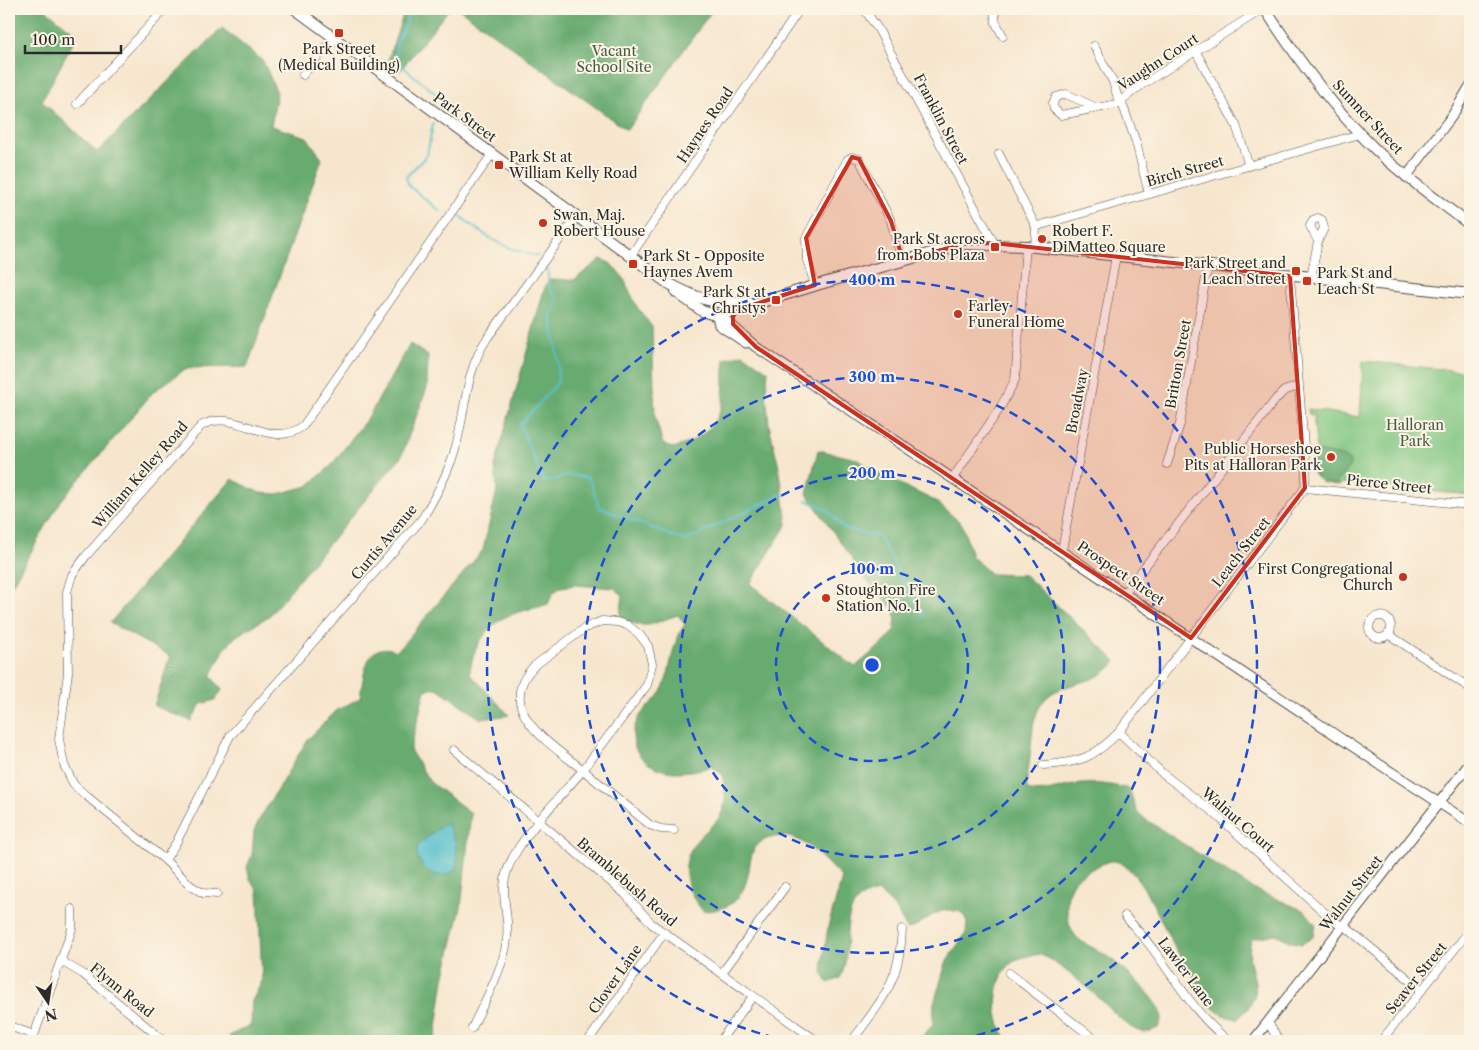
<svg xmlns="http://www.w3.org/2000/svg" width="1479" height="1050" font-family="'Libre Caslon Text',serif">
	<rect width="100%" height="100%" fill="#fcf5e5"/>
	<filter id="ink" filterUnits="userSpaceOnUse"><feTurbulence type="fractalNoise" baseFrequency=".02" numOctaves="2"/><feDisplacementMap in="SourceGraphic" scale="10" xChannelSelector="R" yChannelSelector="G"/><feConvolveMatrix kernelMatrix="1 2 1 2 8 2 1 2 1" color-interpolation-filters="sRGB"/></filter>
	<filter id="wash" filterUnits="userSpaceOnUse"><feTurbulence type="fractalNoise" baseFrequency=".0096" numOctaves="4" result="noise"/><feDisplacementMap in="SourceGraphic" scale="20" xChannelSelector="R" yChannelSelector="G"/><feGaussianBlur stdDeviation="1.12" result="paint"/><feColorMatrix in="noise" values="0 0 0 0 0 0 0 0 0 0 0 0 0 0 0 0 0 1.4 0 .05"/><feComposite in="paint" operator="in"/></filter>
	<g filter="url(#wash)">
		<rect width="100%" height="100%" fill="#f7e6ce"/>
		<path fill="#81c681" stroke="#567856" d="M1363 361 1470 372V495L1340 483V485C1324 484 1309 480 1312 461 1313 457 1316 455 1316 450 1316 438 1314 426 1313 415L1309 414 1308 409 1360 417Z"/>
		<g fill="#68ab6f" stroke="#4a6b4d">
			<path d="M9 9H45L77 35 42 101 97 152 222 28 263 61 277 93 271 126 307 137 322 159 247 367 187 368 154 391 60 502 9 590Z"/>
			<path d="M405 9H449L399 72 387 63Z"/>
			<path d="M459 9H713L627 130Z"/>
			<path d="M601 259 610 263 623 277 637 307 652 327 655 417 663 444 672 448C696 443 720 426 723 399 724 386 723 373 725 359L743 354 768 371 766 393 769 425 780 472 787 524 750 584 855 667 888 639 894 631 896 620 893 609 868 582 807 494 818 450 857 459 883 476 935 501 962 524 972 556 982 566 991 574 1025 575 1116 661C1100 683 1079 680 1056 691 1031 704 1033 732 1030 756 1029 768 1026 778 1027 790 1043 795 1058 787 1074 785 1093 782 1111 784 1129 789L1137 811 1145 819 1253 889 1305 911 1316 925 1313 937 1302 944 1289 941 1276 934 1251 939C1242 975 1274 986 1238 1019 1206 1015 1203 991 1188 967 1179 954 1171 943 1165 928 1157 912 1133 857 1110 861 1102 863 1079 875 1074 881 1064 894 1065 922 1075 935 1081 944 1098 949 1107 956 1120 966 1162 1000 1162 1017 1162 1020 1159 1025 1158 1028 1151 1031 1144 1034 1136 1030 1125 1025 1113 1011 1104 1003 1095 993 1054 960 1043 956 1038 954 1030 955 1024 957 992 964 989 1020 1009 1041H917L933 1025 934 1003 947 960 966 933 967 921 961 912C932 905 930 923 907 929L896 909 879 892C831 899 856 949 840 978L828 983 822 972 823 961 828 927 842 878C823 860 803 831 774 837 766 839 759 841 755 848 751 854 750 863 749 870 744 898 732 910 703 911 684 889 678 861 699 838 707 829 718 823 722 812 727 800 725 786 722 774L712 767C701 769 689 772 678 772 650 773 623 750 637 721 643 708 657 701 663 688 673 665 670 646 685 624L678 615C651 623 647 632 620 617L623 595 614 588 575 585 561 587 553 593 548 604C536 609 522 610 510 615 487 624 471 650 470 674L509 715 481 719 437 688 425 690 410 750 430 782 471 813 461 907 444 979 435 1041H232L229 1036 251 1025 252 1001 262 981 258 891 250 879 247 867 252 855 254 831 259 820 308 739 337 710 360 698C364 676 365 638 397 651L483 550 497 490 495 465 544 290 549 279 574 280Z"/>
			<path d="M410 344 428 356 427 388 401 457 269 616 235 637 224 650 211 676 222 690 215 700 201 704 191 721 154 706 170 656 110 623 232 479 260 493 278 494 308 486 331 466 369 416Z"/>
			<path d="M1317 451 1342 456 1350 461C1351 472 1338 475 1336 485L1321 482 1320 477 1315 476 1312 459Z"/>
		</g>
		<path fill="#54c0cc" stroke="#40767c" d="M447 823 456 843 457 868C442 885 415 870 417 847 421 842 443 824 447 823Z"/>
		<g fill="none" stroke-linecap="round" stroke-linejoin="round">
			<g stroke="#54c0cc" stroke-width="2">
				<path d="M407 9V23L396 43 397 62 447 103"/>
				<path d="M433 124 427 155 406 177 409 186 440 211"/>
				<path d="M459 215C483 236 506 250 538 256"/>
				<path d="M547 264 549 287 555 297 557 306 551 314 558 361V382L520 425 544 482 570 475 589 478 599 507 685 541 780 495H785"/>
				<path d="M806 500 828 510 843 528 879 537 924 616"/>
			</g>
		</g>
	</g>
	<g filter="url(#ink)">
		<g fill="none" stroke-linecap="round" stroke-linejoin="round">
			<defs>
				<g id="minor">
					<path d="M864 9 878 29 994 243"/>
					<path d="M994 9 996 23 1003 36"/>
					<path d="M1094 46 1113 82 1119 102 1143 84 1263 9"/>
					<path d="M1196 52 1236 125 1249 166"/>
					<path d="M303 75 334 37"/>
					<path d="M77 104 165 9"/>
					<path d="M1097 108 1061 115 1054 109 1053 103 1056 97 1066 94 1097 108 1122 103 1136 142 1149 194"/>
					<path d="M999 154 1036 227"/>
					<path d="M1035 247 1036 227 1041 225 1360 134"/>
					<path d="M631 255 800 9"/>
					<path d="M1311 278 1318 241 1324 228 1322 220 1318 218 1313 220 1310 226 1318 241"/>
					<path d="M815 285 807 260 806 238 848 159 852 157 859 159 891 221 902 261"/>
					<path d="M1167 464 1180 424 1208 266"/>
					<path d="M953 478 1000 408 1015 380 1026 246"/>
					<path d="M1305 488 1470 505"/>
					<path d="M1062 550 1116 256"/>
					<path d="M1124 593 1276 399 1284 391 1298 386"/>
					<circle cx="1380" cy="627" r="11"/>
					<path d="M1388 634 1470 688"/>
					<path d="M1119 732 1163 774 1213 812 1335 922 1347 928 1422 990"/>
					<path d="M454 750 625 894 652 924 817 1041"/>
					<path d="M1043 765C1079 763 1094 758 1119 732L1305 488 1306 471 1290 276"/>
					<path d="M165 860 176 843 230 736 422 519C436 496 449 472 456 446 466 409 465 370 488 337L577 216"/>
					<path d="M217 894 203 893 191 886 165 860 84 794 74 785 64 765 59 739 68 673 67 592 72 575 86 556 201 426C235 405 269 452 303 426L492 154"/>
					<path d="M1125 916C1135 928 1146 939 1155 952 1178 983 1198 1018 1229 1041"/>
					<path d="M61 961 83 974 164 1041"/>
					<path d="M722 973 785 887"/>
					<path d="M1009 973 1097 1041"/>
					<path d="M1268 1022 1279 1041"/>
					<path d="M9 1026 34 1035"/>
					<path d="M472 1028C484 1002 504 968 507 939 510 916 499 894 507 871 517 840 561 796 583 770 552 745 492 710 534 666L585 628 602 621 617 622 627 625 639 634 648 646 652 664 647 685 583 770 650 825 661 829 674 830"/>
					<path d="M32 1041 72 929V909"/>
					<path d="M588 1041 664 933"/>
					<path d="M720 1041 753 996"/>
					<path d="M852 1041C882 1000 900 982 902 929"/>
					<path d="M1381 1041 1470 930"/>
				</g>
				<g id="tertiary">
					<path d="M1406 177 1452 116 1470 86"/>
					<path d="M717 316 719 325 746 343"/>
					<path d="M723 318 756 347 1379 764 1470 823"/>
					<path d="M1253 1041 1470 763"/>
				</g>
				<g id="secondary">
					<path d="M295 9 666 282C696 298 714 306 748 302"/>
					<path d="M1265 9C1298 60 1334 110 1378 152 1407 179 1439 201 1470 225"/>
					<path d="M676 292 702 311 721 317"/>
					<path d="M717 316 820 284 964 244 1026 246 1470 294"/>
				</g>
			</defs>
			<use href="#minor" stroke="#4a4743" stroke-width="9"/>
			<use href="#tertiary" stroke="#4a4743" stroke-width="11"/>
			<use href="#secondary" stroke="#4a4743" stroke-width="12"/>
			<use href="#minor" stroke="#fff" stroke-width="8"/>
			<use href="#tertiary" stroke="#fff" stroke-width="9"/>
			<use href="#secondary" stroke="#fff" stroke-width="10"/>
		</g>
	</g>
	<path fill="#c8321e" fill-opacity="0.2" stroke="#c8321e" stroke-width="4" stroke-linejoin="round" d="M852 157 859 159 891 221 903 260 964 244 994 243 1290 276 1305 488 1191 638 756 347 733 324V316L740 309 815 285 806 238Z"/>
	<g fill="none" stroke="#1d4ed8" stroke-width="2.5" stroke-dasharray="9 6">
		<circle cx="872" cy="665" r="96"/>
		<circle cx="872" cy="665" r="192"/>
		<circle cx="872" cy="665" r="288"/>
		<path d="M789 1041A385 385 0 1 1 955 1041"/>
	</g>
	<g fill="#c8321e" stroke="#fcf5e5" stroke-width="2">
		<rect x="334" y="28" width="10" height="10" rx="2.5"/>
		<rect x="494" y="160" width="10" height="10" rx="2.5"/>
		<circle cx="543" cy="223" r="5"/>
		<circle cx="1042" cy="239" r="5"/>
		<rect x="990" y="242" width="10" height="10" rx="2.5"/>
		<rect x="628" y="259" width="10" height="10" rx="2.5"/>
		<rect x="1291" y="266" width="10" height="10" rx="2.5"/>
		<rect x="1302" y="276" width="10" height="10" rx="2.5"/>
		<rect x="771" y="295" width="10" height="10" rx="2.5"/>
		<circle cx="958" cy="314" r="5"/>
		<circle cx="1331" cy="457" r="5"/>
		<circle cx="1403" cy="577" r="5"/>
		<circle cx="826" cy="598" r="5"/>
	</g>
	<g text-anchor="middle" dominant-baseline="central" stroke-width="4" stroke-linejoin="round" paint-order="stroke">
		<g font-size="14" fill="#2b2b2b" stroke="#fcf5e5" text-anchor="start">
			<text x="339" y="49" text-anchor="middle">Park Street<tspan x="339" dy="16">(Medical Building)</tspan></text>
			<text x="509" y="157">Park St at<tspan x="509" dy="16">William Kelly Road</tspan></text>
			<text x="553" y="215">Swan, Maj.<tspan x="553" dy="16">Robert House</tspan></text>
			<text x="1052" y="231">Robert F.<tspan x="1052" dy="16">DiMatteo Square</tspan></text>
			<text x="985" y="239" text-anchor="end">Park St across<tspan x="985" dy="16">from Bobs Plaza</tspan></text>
			<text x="643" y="256">Park St - Opposite<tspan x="643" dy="16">Haynes Avem</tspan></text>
			<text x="1286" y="263" text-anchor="end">Park Street and<tspan x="1286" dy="16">Leach Street</tspan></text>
			<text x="1317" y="273">Park St and<tspan x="1317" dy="16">Leach St</tspan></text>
			<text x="766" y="292" text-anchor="end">Park St at<tspan x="766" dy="16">Christys</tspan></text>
			<text x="968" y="306">Farley<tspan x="968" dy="16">Funeral Home</tspan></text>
			<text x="1321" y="449" text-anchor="end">Public Horseshoe<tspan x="1321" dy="16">Pits at Halloran Park</tspan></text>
			<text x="1393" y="569" text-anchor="end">First Congregational<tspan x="1393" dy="16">Church</tspan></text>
			<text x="836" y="590">Stoughton Fire<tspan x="836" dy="16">Station No. 1</tspan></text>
		</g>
		<g font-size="14" fill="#455a45" stroke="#fcf5e5">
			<text x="614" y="51">Vacant<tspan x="614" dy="16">School Site</tspan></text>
			<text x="1415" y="425">Halloran<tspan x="1415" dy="16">Park</tspan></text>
		</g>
		<g font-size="14" fill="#2b2b2b" stroke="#fcf5e5">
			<text transform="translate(1158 62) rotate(-33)">Vaughn Court</text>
			<text transform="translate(465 117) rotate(36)">Park Street</text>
			<text transform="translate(1368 117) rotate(47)">Sumner Street</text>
			<text transform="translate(941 119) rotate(62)">Franklin Street</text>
			<text transform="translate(705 125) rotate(-56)">Haynes Road</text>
			<text transform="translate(1185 171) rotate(-16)">Birch Street</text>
			<text transform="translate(1178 364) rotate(-80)">Britton Street</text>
			<text transform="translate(1077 401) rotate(-79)">Broadway</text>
			<text transform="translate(140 475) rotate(-49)">William Kelley Road</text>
			<text transform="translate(1389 484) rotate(6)">Pierce Street</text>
			<text transform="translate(384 542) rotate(-50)">Curtis Avenue</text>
			<text transform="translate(1241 552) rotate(-52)">Leach Street</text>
			<text transform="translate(1121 573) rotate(34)">Prospect Street</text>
			<text transform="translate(1238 820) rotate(41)">Walnut Court</text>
			<text transform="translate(627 882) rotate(41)">Bramblebush Road</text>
			<text transform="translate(1351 893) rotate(-52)">Walnut Street</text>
			<text transform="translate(1186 972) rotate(53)">Lawler Lane</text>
			<text transform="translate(1416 978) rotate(-51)">Seaver Street</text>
			<text transform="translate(615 979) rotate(-55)">Clover Lane</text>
			<text transform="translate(122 990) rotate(39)">Flynn Road</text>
		</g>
	</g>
	<circle cx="872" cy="665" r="8" fill="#1d4ed8" stroke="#fcf5e5" stroke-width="2.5"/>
	<g font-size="15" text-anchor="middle" font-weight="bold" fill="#1d4ed8" stroke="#fcf5e5" stroke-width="4" stroke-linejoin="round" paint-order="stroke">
		<text x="872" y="285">400 m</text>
		<text x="872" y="382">300 m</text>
		<text x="872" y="478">200 m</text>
		<text x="872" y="574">100 m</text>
	</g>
	<rect width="1479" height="1050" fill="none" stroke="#fcf5e5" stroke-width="30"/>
	<g transform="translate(48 1002) rotate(167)" stroke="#fcf5e5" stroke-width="4" paint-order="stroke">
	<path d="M0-4L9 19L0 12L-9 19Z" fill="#2b2b2b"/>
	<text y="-8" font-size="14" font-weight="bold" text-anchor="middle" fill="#2b2b2b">N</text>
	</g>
	<path d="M25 45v8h96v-8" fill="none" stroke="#2b2b2b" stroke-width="2.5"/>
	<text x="32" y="45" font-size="15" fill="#2b2b2b" stroke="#fcf5e5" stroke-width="4" paint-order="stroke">100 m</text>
</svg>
